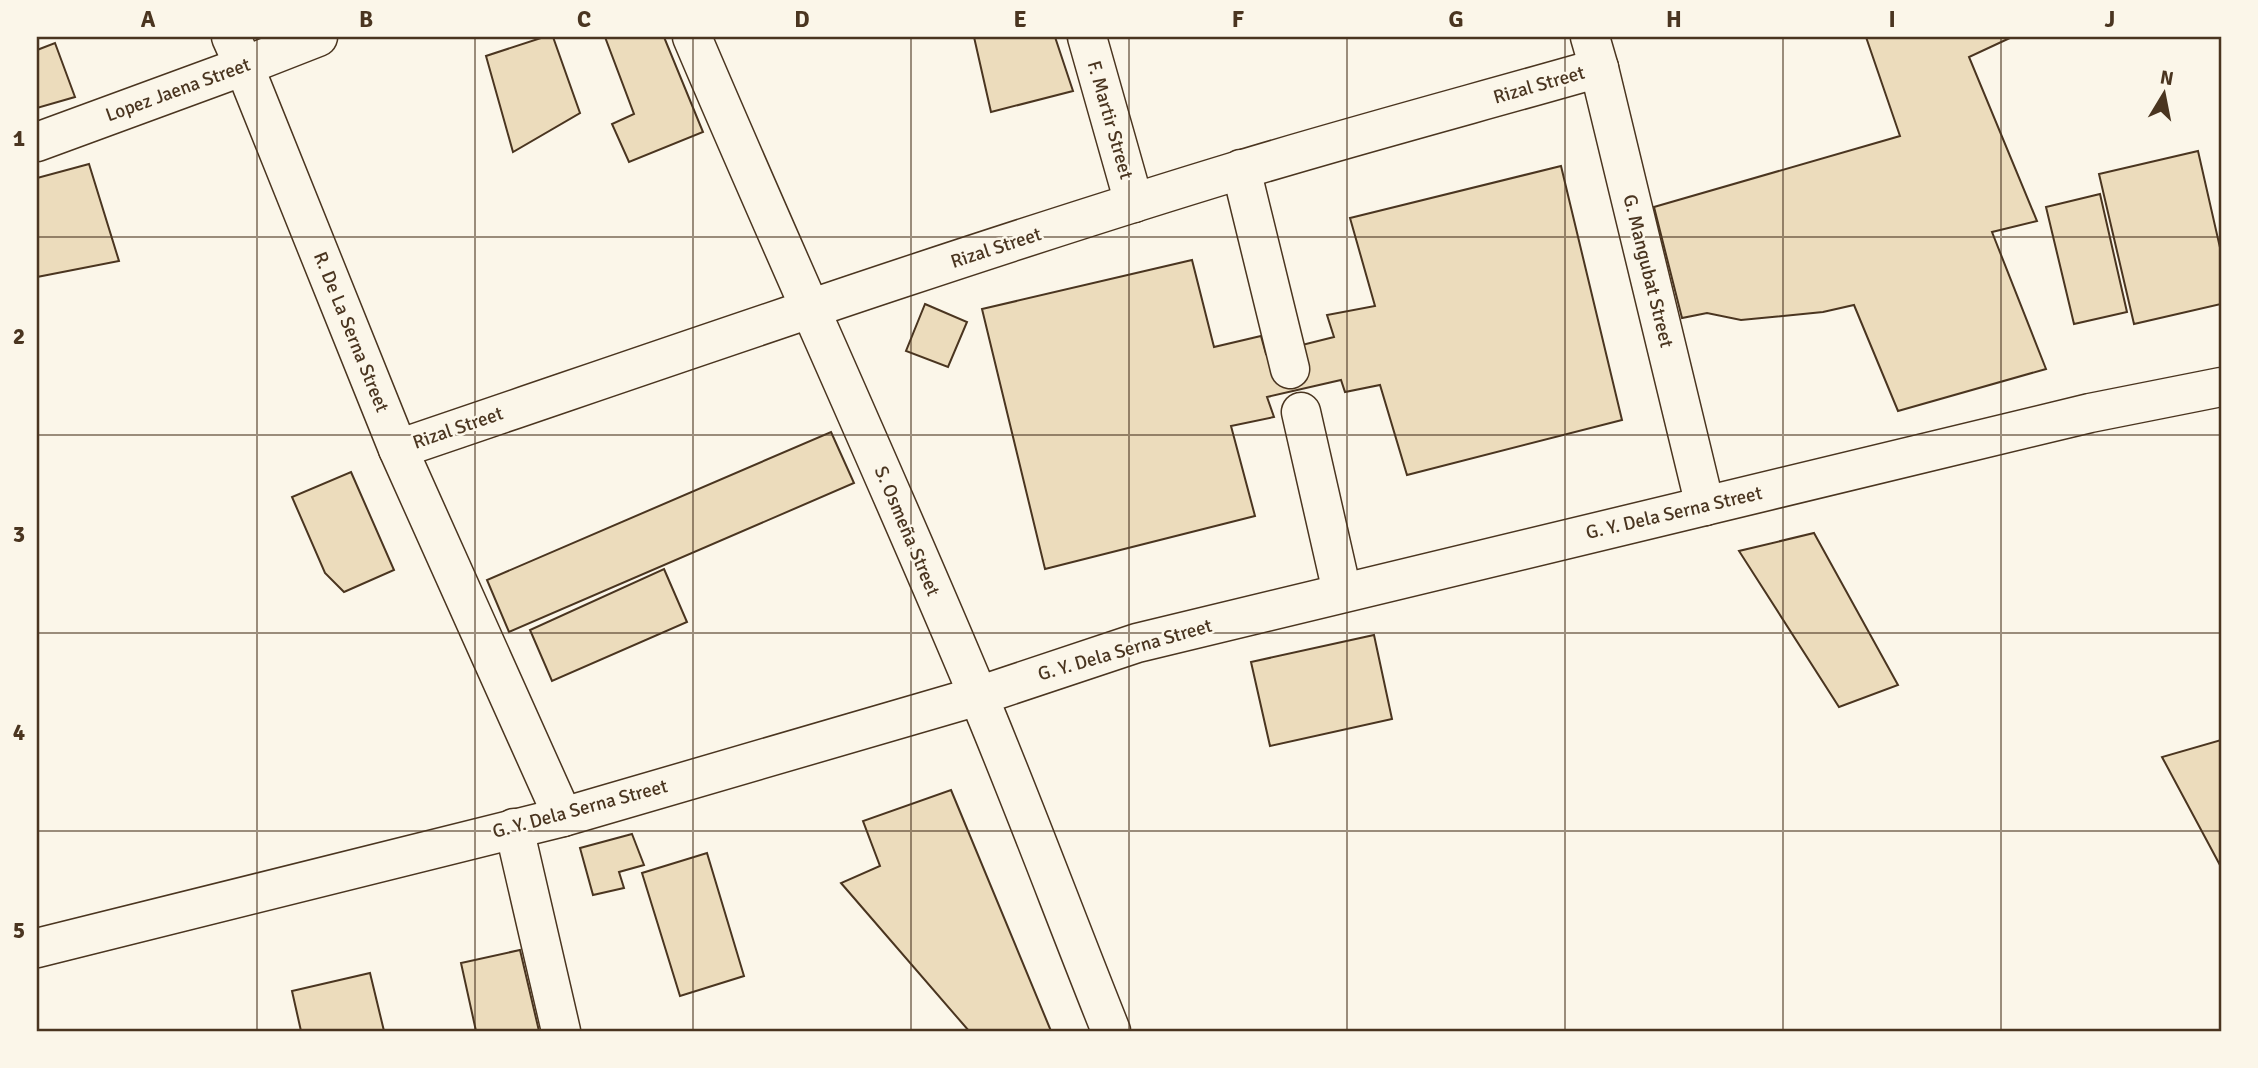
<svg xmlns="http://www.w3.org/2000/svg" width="2258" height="1068" font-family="Signika,sans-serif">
	<rect width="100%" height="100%" fill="#fbf6e9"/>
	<g fill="#ecdcbc" stroke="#4a3520" stroke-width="2">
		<path d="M544 37H553L580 113 513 152 486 56Z"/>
		<path d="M605 37H664L703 132 629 162 612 124 634 114Z"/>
		<path d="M974 37H1055L1073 91 991 112Z"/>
		<path d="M1866 37H2012L1969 57 2037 221 1992 232 2046 369 1898 411 1854 305 1823 312 1741 320 1707 313 1682 318 1654 207 1900 136Z"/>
		<path d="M55 43 75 97 37 108V50Z"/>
		<path d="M2198 151 2221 252V304L2134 324 2099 174Z"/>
		<path d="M89 164 119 261 37 277V178Z"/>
		<path d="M1561 166 1622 420 1407 475 1380 385 1345 392 1341 380 1267 397 1274 417 1231 426 1255 516 1045 569 982 309 1192 260 1214 347 1261 336 1266 354 1334 337 1327 315 1375 306 1350 218Z"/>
		<path d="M2100 194 2127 312 2074 324 2046 207Z"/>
		<path d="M925 304 967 322 948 367 906 351Z"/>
		<path d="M831 432 854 483 509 632 487 580Z"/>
		<path d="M351 472 394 570 344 592 325 573 292 497Z"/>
		<path d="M1814 533 1898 685 1839 707 1739 551Z"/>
		<path d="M664 569 687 622 552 681 530 630Z"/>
		<path d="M1374 635 1392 719 1270 746 1251 662Z"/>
		<path d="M2221 740V867L2162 757Z"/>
		<path d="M951 790 1051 1031H969L841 883 880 866 863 821Z"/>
		<path d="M632 834 644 865 619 872 624 888 593 895 580 848Z"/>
		<path d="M707 853 744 976 680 996 642 873Z"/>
		<path d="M520 950 539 1031H476L461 963Z"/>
		<path d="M370 973 384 1031H301L292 991Z"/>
	</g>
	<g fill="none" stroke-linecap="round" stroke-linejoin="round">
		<defs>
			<g id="minor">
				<path d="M231 37 244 66 398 449 563 817"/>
				<path d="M692 37C785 256 885 473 977 693 1024 805 1066 919 1111 1031"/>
				<path d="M1087 37 1134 203"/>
				<path d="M1590 37 1599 68 1705 506"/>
				<path d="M1241 169 1290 369"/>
				<path d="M1301 412 1342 592"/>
				<path d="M398 449C678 354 957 256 1240 170 1359 134 1480 102 1599 68"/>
				<path d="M514 828 561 1031"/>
			</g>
			<g id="major">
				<path d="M37 142 244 66 318 37"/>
				<path d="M37 948 563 817 978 696 1137 643 2090 413 2221 387"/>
			</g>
		</defs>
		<use href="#minor" stroke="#4a3520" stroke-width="41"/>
		<use href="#major" stroke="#4a3520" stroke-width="41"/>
		<use href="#minor" stroke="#fbf6e9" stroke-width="38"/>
		<use href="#major" stroke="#fbf6e9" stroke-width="38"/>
	</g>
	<path fill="none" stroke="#4a3520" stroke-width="2" stroke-opacity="0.55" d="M257 37V1031M475 37V1031M693 37V1031M911 37V1031M1129 37V1031M1347 37V1031M1565 37V1031M1783 37V1031M2001 37V1031M37 237H2221M37 435H2221M37 633H2221M37 831H2221"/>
	<g text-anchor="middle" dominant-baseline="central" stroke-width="5" stroke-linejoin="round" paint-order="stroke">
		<g font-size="19" fill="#4a3520" stroke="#fbf6e9">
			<text transform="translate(1539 85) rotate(-16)">Rizal Street</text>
			<text transform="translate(178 90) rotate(-20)">Lopez Jaena Street</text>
			<text transform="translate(1110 120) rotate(74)">F. Martir Street</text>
			<text transform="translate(996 248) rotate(-18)">Rizal Street</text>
			<text transform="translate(1648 271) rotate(76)">G. Mangubat Street</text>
			<text transform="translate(351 332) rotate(68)">R. De La Serna Street</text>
			<text transform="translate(458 428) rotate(-19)">Rizal Street</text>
			<text transform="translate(1674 513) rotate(-13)">G. Y. Dela Serna Street</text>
			<text transform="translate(907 531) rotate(67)">S. Osmeña Street</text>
			<text transform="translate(1125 650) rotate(-16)">G. Y. Dela Serna Street</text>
			<text transform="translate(580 809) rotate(-15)">G. Y. Dela Serna Street</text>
		</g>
	</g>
	<rect width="2258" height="1068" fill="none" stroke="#fbf6e9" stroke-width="77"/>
	<g transform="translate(2164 94) rotate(10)" stroke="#fbf6e9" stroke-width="5" paint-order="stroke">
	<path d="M0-5L12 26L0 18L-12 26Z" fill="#4a3520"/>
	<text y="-10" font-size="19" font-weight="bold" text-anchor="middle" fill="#4a3520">N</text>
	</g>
	<rect x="38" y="38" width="2182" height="992" fill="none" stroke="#4a3520" stroke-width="2.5"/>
	<g font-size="23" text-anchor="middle" font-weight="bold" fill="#4a3520">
		<text x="148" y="27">A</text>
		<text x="366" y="27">B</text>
		<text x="584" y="27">C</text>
		<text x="802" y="27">D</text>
		<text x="1020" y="27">E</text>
		<text x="1238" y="27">F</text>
		<text x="1456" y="27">G</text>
		<text x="1674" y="27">H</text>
		<text x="1892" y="27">I</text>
		<text x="2110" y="27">J</text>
		<text x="19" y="146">1</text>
		<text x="19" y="344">2</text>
		<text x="19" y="542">3</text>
		<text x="19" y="740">4</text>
		<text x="19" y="938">5</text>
	</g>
</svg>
